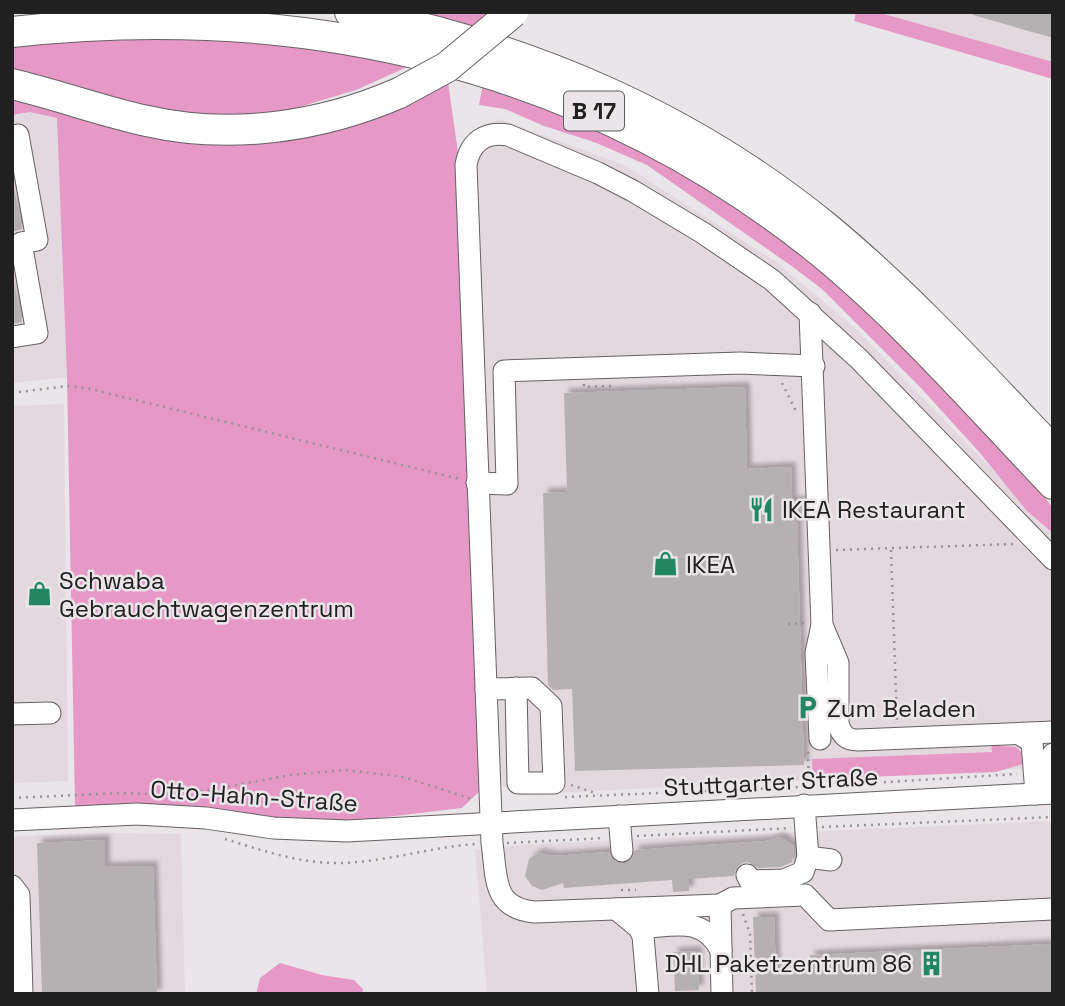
<svg xmlns="http://www.w3.org/2000/svg" width="1065" height="1006" font-family="'Space Grotesk',sans-serif">
	<defs>
		<filter id="shadow"><feDropShadow dx="5" dy="-5" stdDeviation="2" flood-color="#0004"/></filter>
	</defs>
	<rect width="100%" height="100%" fill="#eae5e8"/>
	<g fill="#e4d8df">
		<path d="M877 12H1053V62L877 14Z"/>
		<path d="M30 112 57 118 67 377 12 383V115Z"/>
		<path d="M500 119 624 165 775 261 854 327 1053 532V767L518 795 502 785 484 501 475 159 476 128Z"/>
		<path d="M64 404 68 781 12 783V406Z"/>
		<path d="M1053 821V994H487L475 850 530 844Z"/>
		<path d="M109 833 181 834 185 994H12V841L17 836Z"/>
	</g>
	<g fill="#e698c6">
		<path d="M406 12H496L476 30Z"/>
		<path d="M856 12H877L1053 62V79L854 21Z"/>
		<path d="M141 27 427 58 356 90 266 117 162 111 12 74V42L49 37 66 43 135 34Z"/>
		<path d="M484 79 619 131 808 250 1003 445 1053 508V533L1027 511 980 453 921 388 823 290 793 267 647 165 594 142 544 126 505 109 479 105Z"/>
		<path d="M448 82 459 160 480 791 462 808 336 823 281 821 197 806 75 807 67 377 57 118 30 112 12 115V94L204 138Z"/>
		<path d="M997 742 1000 746 1016 747 1022 753 1023 764 996 772 813 779 812 759 992 752 991 743Z"/>
		<path d="M280 963 322 975 354 980 363 989 362 994H256L260 978Z"/>
	</g>
	<g fill="#b5b1b3" filter="url(#shadow)">
		<path d="M973 12H1053V38L973 15Z"/>
		<path d="M12 177 22 229 12 232Z"/>
		<path d="M12 272 22 322 12 324Z"/>
		<path d="M745 387 747 469 791 467 792 501H804V521H797L804 765 575 771 572 689 553 690 548 685 543 493 567 492 564 393Z"/>
		<path d="M780 837 794 846 792 862 781 867 758 868 748 862 742 863 736 868 734 876 689 879V891L673 892 672 880 564 888 563 883 542 890 532 886 525 876 529 859 538 853 554 856 609 852 612 859 622 864 630 861 635 850 766 841Z"/>
		<path d="M105 840V867L153 866 157 994H42L37 843Z"/>
		<path d="M753 917H774L776 972 811 971 810 955 1053 944V994H756Z"/>
		<path d="M697 951 699 990 675 991 673 952Z"/>
	</g>
	<g fill="none" stroke-linecap="round" stroke-linejoin="round">
		<defs>
			<g id="minor">
				<path d="M12 136 18 135 37 240 21 243 37 333 12 337"/>
				<path d="M810 313 822 625 838 663V724C842 735 846 740 858 740L1053 732"/>
				<path d="M477 483 507 484 504 371 740 363 814 366"/>
				<path d="M486 689 532 688 551 706 554 783H518L516 688"/>
				<path d="M12 714 50 713"/>
				<path d="M1021 735 1032 742 1036 794"/>
				<path d="M820 739 816 653 822 625"/>
				<path d="M1050 793 1053 754"/>
				<path d="M619 816 622 851"/>
				<path d="M12 820 137 814 206 818 273 828 347 831 1053 793"/>
				<path d="M808 857 831 860"/>
				<path d="M747 875 750 881 784 880 803 872 808 857 804 805"/>
				<path d="M12 886 19 895 22 994"/>
				<path d="M720 905 535 912C492 908 497 878 492 843L466 165C470 142 485 131 508 135L598 173 633 191 703 233 772 280 859 359 1053 559"/>
				<path d="M616 909 639 928 643 936 648 994"/>
				<path d="M639 928C674 926 702 915 721 950"/>
				<path d="M722 994 720 905 733 898 805 895 829 920 1053 909"/>
			</g>
			<g id="highway">
				<path d="M350 12C524 45 689 115 827 228 909 296 980 374 1053 451"/>
				<path d="M12 32C302 0 580 62 811 244 899 314 975 402 1053 484"/>
				<path d="M12 84C58 95 101 111 147 121 231 140 321 127 399 93"/>
			</g>
		</defs>
		<use href="#minor" stroke="#656163" stroke-width="23"/>
		<use href="#highway" stroke="#656163" stroke-width="32"/>
		<g stroke="#969395" stroke-width="2.5" stroke-dasharray="2 5" stroke-linecap="butt">
			<path d="M782 383 796 411"/>
			<path d="M584 384V387L611 386V391"/>
			<path d="M12 393 67 386 86 388 460 479"/>
			<path d="M836 550 1014 544"/>
			<path d="M891 550 897 722"/>
			<path d="M788 624 806 623"/>
			<path d="M808 752 809 787"/>
			<path d="M571 785 598 794"/>
			<path d="M807 787 1017 774"/>
			<path d="M565 797 800 787"/>
			<path d="M12 798 120 793 181 795 291 775 345 770 404 777 475 800"/>
			<path d="M822 827 1053 817"/>
			<path d="M637 836 791 828"/>
			<path d="M225 839C261 850 298 863 336 863 384 863 429 847 476 844"/>
			<path d="M507 843 605 838"/>
			<path d="M621 890H636"/>
			<path d="M743 914 750 934 752 994"/>
		</g>
		<use href="#minor" stroke="#fff" stroke-width="21"/>
		<use href="#highway" stroke="#fff" stroke-width="30"/>
		<defs>
			<path id="highway-bridge" d="M399 93 447 67 513 12"/>
		</defs>
		<use href="#highway-bridge" stroke="#656163" stroke-width="32" stroke-linecap="butt"/>
		<use href="#highway-bridge" stroke="#fff" stroke-width="30"/>
	</g>
	<defs>
		<symbol id="restaurant-bare" viewBox="-9 -9 18 18"><path d="M-5-6h1v4h1v-4h1v4h1v-4h1v5L-1.5 .5V6h-2V.5L-5-1ZM5-6V6H3V1.5H1.5Q1.5-4 5-6Z" fill="#218762" stroke="#eae5e8" stroke-width="2.5" paint-order="stroke"/></symbol>
		<symbol id="shop-bare" viewBox="-9 -9 18 18"><path d="M-5-2.5h2.3a2.7 3.5 0 0 1 5.4 0H5L5.5 6h-11ZM-1.5-2.5h3a1.5 2.3 0 0 0-3 0Z" fill="#218762" stroke="#eae5e8" stroke-width="2.5" paint-order="stroke"/></symbol>
		<symbol id="parking-bare" viewBox="-9 -9 18 18"><path d="M-3.5-5.5H1a3.5 3.5 0 0 1 0 7H-1V5.5H-3.5ZM-1-3.4V-.6H.8a1.4 1.4 0 0 0 0-2.8Z" fill="#218762" stroke="#eae5e8" stroke-width="2.5" paint-order="stroke"/></symbol>
		<symbol id="building-bare" viewBox="-9 -9 18 18"><path d="M-4-6H4V6H1V3H-1V6H-4ZM-2.5-4.3h1.7v1.8h-1.7ZM.8-4.3h1.7v1.8H.8ZM-2.5-1h1.7V.8h-1.7ZM.8-1h1.7V.8H.8Z" fill="#218762" stroke="#eae5e8" stroke-width="2.5" paint-order="stroke"/></symbol>
	</defs>
	<g fill-rule="evenodd">
		<use href="#restaurant-bare" x="744" y="492" width="35" height="35"/>
		<use href="#shop-bare" x="648" y="546" width="35" height="35"/>
		<use href="#shop-bare" x="22" y="576" width="35" height="35"/>
		<use href="#parking-bare" x="790" y="690" width="35" height="35"/>
		<use href="#building-bare" x="914" y="946" width="35" height="35"/>
	</g>
	<g text-anchor="middle" dominant-baseline="central" stroke-width="5" stroke-linejoin="round" paint-order="stroke">
		<rect fill="#eae5e8" stroke="#5d5b5c" stroke-width="2" x="564" y="91.5" width="60" height="39" rx="5"/>
		<g font-size="23" font-weight="bold" fill="#212020">
			<text x="594" y="111">B 17</text>
		</g>
		<g font-size="24" fill="#212020" stroke="#eae5e8" text-anchor="start">
			<text x="782" y="509">IKEA Restaurant</text>
			<text x="686" y="564">IKEA</text>
			<text x="59" y="580">Schwaba<tspan x="59" dy="28">Gebrauchtwagenzentrum</tspan></text>
			<text x="827" y="708">Zum Beladen</text>
			<text x="912" y="963" text-anchor="end">DHL Paketzentrum 86</text>
		</g>
		<g font-size="24" fill="#212020" stroke="#eae5e8">
			<text transform="translate(771 782) rotate(-3)">Stuttgarter Straße</text>
			<text transform="translate(254 796) rotate(4)">Otto-Hahn-Straße</text>
		</g>
	</g>
	<rect width="1065" height="1006" fill="none" stroke="#212020" stroke-width="28"/>
</svg>
